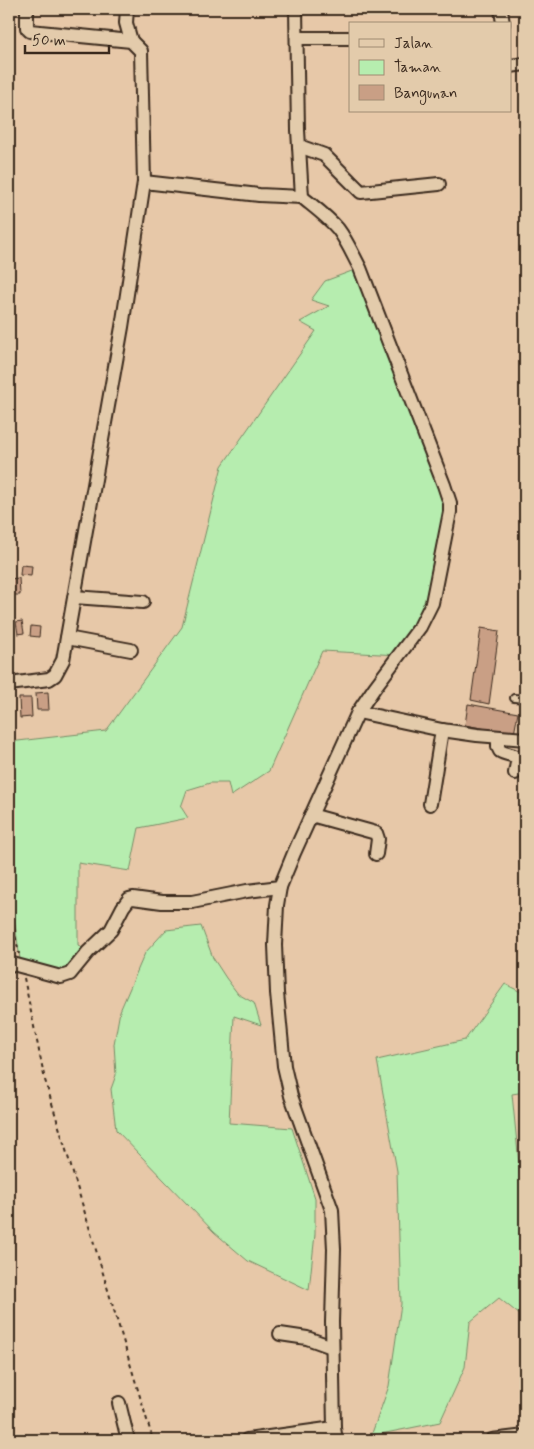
<svg xmlns="http://www.w3.org/2000/svg" width="534" height="1449" font-family="Mynerve,sans-serif">
	<rect width="100%" height="100%" fill="#e7c8a8"/>
	<filter id="ink" filterUnits="userSpaceOnUse"><feTurbulence type="fractalNoise" baseFrequency=".02" numOctaves="2"/><feDisplacementMap in="SourceGraphic" scale="10" xChannelSelector="R" yChannelSelector="G"/><feConvolveMatrix kernelMatrix="1 2 1 2 8 2 1 2 1" color-interpolation-filters="sRGB"/></filter>
	<g filter="url(#ink)">
		<g fill="#b6edaf" stroke="#788c66">
			<path d="M360 268 450 503 432 603 399 655 322 651 269 771 231 796 228 783H210L187 790 181 807 188 818 139 828 130 871 78 863V945L88 952 66 975 21 966 9 883V742L106 731 182 627 222 466 316 331 300 322 329 306 311 300 325 281Z"/>
			<path d="M201 926 213 958 226 978 238 994 254 1003 261 1025 234 1016 229 1123 292 1128 315 1198V1234L309 1290 248 1261 214 1232 116 1130 111 1089 116 1075 114 1044 120 1011 145 953 166 930Z"/>
			<path d="M505 984 525 994V1092L512 1094 520 1174 525 1173V1319L499 1298 470 1322 465 1367 440 1422 371 1436 389 1386 401 1304 397 1171 377 1060 465 1040Z"/>
		</g>
		<g fill="#c99f85" stroke="#3b2a1e">
			<path d="M21 565 32 566 31 576 20 575Z"/>
			<path d="M19 578 20 595H9V579Z"/>
			<path d="M525 590V687H521Z"/>
			<path d="M22 621 24 633 18 634 16 622Z"/>
			<path d="M31 626 40 627 39 637 30 636Z"/>
			<path d="M481 628 499 631 489 704 471 700Z"/>
			<path d="M48 692 49 710H37L36 693Z"/>
			<path d="M19 698H31L32 717 20 718Z"/>
			<path d="M468 704 518 713 514 734 465 725Z"/>
		</g>
		<g fill="none" stroke-linecap="round" stroke-linejoin="round">
			<defs>
				<path id="service" d="M514 698 525 699"/>
				<g id="minor">
					<path d="M127 9 126 23 131 41"/>
					<path d="M296 9 298 130 302 197C314 207 328 217 338 229 347 241 353 255 360 268L444 485 450 503V512L432 603 420 627 375 687 358 712 294 853 280 887 277 905 275 945 277 993 284 1066 291 1096 332 1210 334 1249 332 1322 334 1428 336 1440"/>
					<path d="M501 9 503 24"/>
					<path d="M297 38H350"/>
					<path d="M510 66 525 64"/>
					<path d="M299 146 324 155 361 192 439 184"/>
					<path d="M144 182 259 195 302 197"/>
					<path d="M74 597 143 602"/>
					<path d="M67 638 131 650"/>
					<path d="M9 684 49 679 55 675 63 660 122 327 144 182 141 51 131 41 30 31 27 28V9"/>
					<path d="M358 712 442 730 477 735 525 739"/>
					<path d="M498 737V747L500 751C506 755 513 754 518 758L515 773"/>
					<path d="M430 804 442 730"/>
					<path d="M311 815 376 833 378 839 376 854"/>
					<path d="M9 963 61 977 70 974 88 952 111 930 123 907 129 899 133 898 162 902H192L247 891 280 887"/>
					<path d="M280 1334 307 1338 332 1347"/>
					<path d="M119 1403 128 1440"/>
					<path d="M247 1440 334 1428"/>
					<path d="M492 1440 525 1436"/>
				</g>
			</defs>
			<use href="#service" stroke="#3b2a1e" stroke-width="10"/>
			<use href="#minor" stroke="#3b2a1e" stroke-width="16"/>
			<g stroke="#3b2a1e" stroke-width="2" stroke-dasharray="4 4" stroke-linecap="butt">
				<path d="M9 905 19 954"/>
				<path d="M24 978 45 1080 153 1440"/>
			</g>
			<use href="#service" stroke="#e3cbab" stroke-width="6"/>
			<use href="#minor" stroke="#e3cbab" stroke-width="12"/>
		</g>
	</g>
	<rect width="534" height="1449" fill="none" stroke="#e3cbab" stroke-width="30"/>
	<rect x="15" y="15" width="504" height="1419" fill="none" stroke="#3b2a1e" stroke-width="2" filter="url(#ink)"/>
	<rect x="349" y="22" width="162" height="90" fill="#e3cbab" stroke="#a08b73"/>
	<rect x="359" y="39" width="25" height="8" fill="#e3cbab" stroke="#a08b73"/>
	<text x="394" y="48" font-size="15" fill="#3b2a1e">Jalan</text>
	<rect x="359" y="60" width="25" height="15" fill="#b6edaf" stroke="#a08b73"/>
	<text x="394" y="72" font-size="15" fill="#3b2a1e">Taman</text>
	<rect x="359" y="85" width="25" height="15" fill="#c99f85" stroke="#a08b73"/>
	<text x="394" y="98" font-size="15" fill="#3b2a1e">Bangunan</text>
	<path d="M25 45v8h84v-8" fill="none" stroke="#3b2a1e" stroke-width="2.5"/>
	<text x="32" y="45" font-size="15" fill="#3b2a1e" stroke="#e3cbab" stroke-width="4" paint-order="stroke">50 m</text>
</svg>
